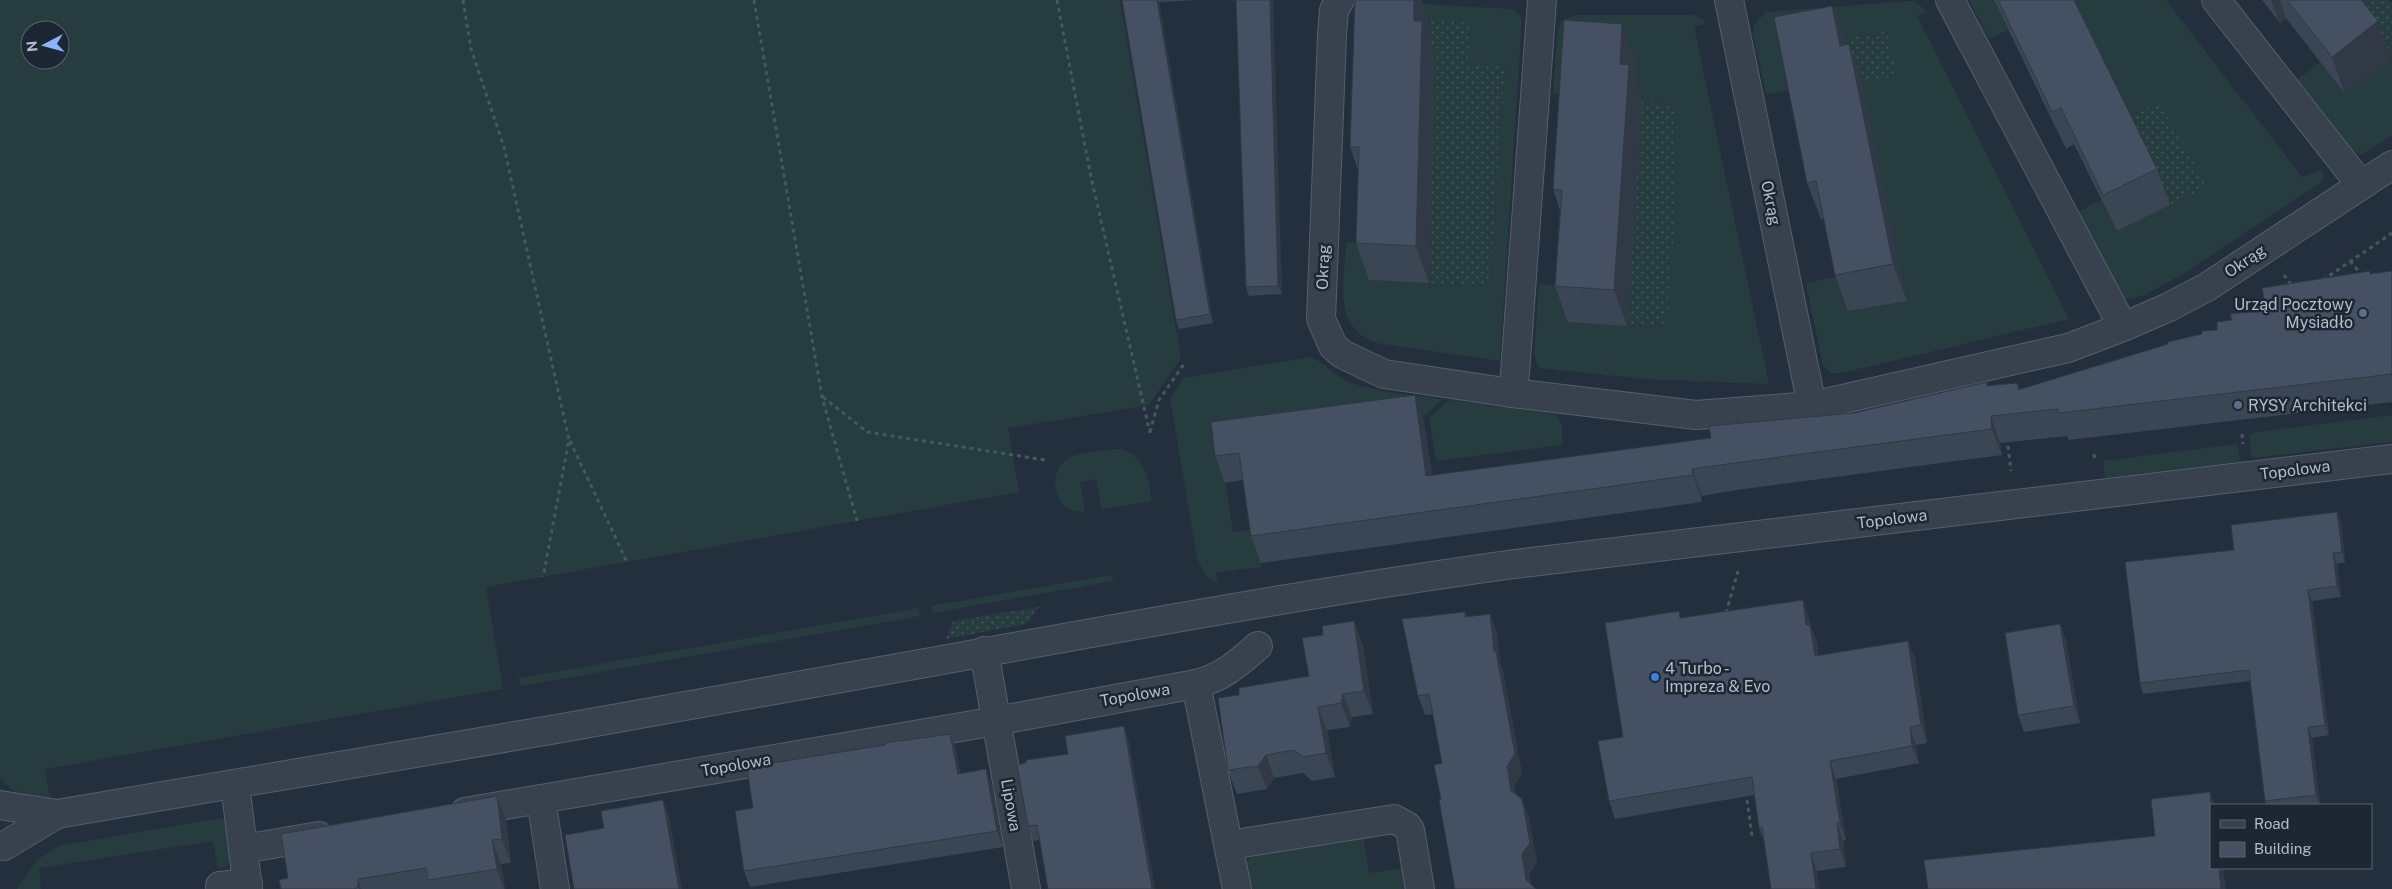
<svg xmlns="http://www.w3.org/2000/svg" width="2392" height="889" font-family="'Public Sans',sans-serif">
	<defs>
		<pattern id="garden-dots" width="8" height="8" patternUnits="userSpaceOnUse" patternTransform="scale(1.25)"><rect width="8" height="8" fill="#263c3f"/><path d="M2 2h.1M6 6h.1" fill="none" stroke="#435659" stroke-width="1.8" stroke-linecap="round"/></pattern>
	</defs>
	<rect width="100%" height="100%" fill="#242f3e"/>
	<g fill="#263c3f" fill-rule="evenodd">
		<path d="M0 0H1120L1181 358 1149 405 1008 428 1019 492 486 587 503 689 45 769 50 798 14 791 0 779ZM30 30H60V60H30Z"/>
		<path d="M1969 0H1994L2008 30 1989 39Z"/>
		<path d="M2060 0H2166L2302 177 2322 170 2324 177 2320 183 2189 270 2145 295 2128 299 2120 296 2077 213 2101 200 2117 231 2207 187 2127 118Z"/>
		<path d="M1371 1 1512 9 1518 12 1522 20 1500 361 1376 343C1331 325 1345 282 1346 242L1370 243 1369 280 1490 285 1505 65 1468 63 1428 17Z"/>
		<path d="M1914 1 1927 11 1917 16 2069 319 1842 373H1831L1823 366 1806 283 1841 276 1907 300 1862 81 1896 75 1887 31 1851 37 1852 41 1788 54 1794 89 1766 94 1753 33 1754 25 1766 12Z"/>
		<path d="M1576 15H1695L1704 20 1705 24 1694 27 1769 384 1645 379 1539 368 1534 355 1539 284 1571 287 1627 326 1666 327 1677 105 1553 93 1558 28 1563 20Z"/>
		<path d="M2392 57V135L2362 154 2350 152 2295 81 2320 62 2345 94Z"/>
		<path d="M1310 357C1326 362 1333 376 1349 382 1377 393 1412 394 1442 399L1426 415 1323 429 1220 448 1233 532 1256 529 1262 567 1216 572 1217 583 1205 575 1197 558 1170 398 1184 378Z"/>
		<path d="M1449 400 1555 414 1562 424V445L1436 461 1429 418Z"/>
		<path d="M2392 415V442L2252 458 2249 435 2256 432Z"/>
		<path d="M2238 444 2240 462 2105 478 2103 461Z"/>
		<path d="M1123 449C1148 461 1147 476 1152 501L1102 509 1096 479 1080 482 1085 511C1052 517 1044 467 1073 456 1088 451 1107 450 1123 449Z"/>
		<path d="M1111 575 1113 581 932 613 931 606Z"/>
		<path d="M919 608 920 616 521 686 519 678Z"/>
		<path d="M220 818 226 821 231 857 227 866 218 869 213 841 39 868 41 889H17L37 860 59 846Z"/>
		<path d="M1363 834 1369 873 1405 868 1409 889H1251L1247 864 1251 854Z"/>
	</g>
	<g fill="url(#garden-dots)">
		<path d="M2347 0H2389L2392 4V57Z"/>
		<path d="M1428 19 1469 22 1468 63 1505 65 1490 286 1429 283 1435 58 1427 57Z"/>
		<path d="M1887 31 1897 76 1853 83 1845 42 1852 41 1851 37Z"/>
		<path d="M1642 102 1677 105 1675 220 1666 327 1627 326Z"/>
		<path d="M2159 102 2207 187 2170 205 2127 118Z"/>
		<path d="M1039 607 1026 624 946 639 953 621Z"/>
	</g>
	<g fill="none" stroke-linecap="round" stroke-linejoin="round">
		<defs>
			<g id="minor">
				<path d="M1340 0 1334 10 1332 35 1321 319 1333 346 1342 354 1384 374 1512 393 1696 415 1812 406 2068 348 2123 327 2169 307 2207 287 2392 165"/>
				<path d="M1729 0 1812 406"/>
				<path d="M1950 0 2123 327"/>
				<path d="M2216 0 2361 185"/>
				<path d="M1512 393 1515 373 1542 0"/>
				<path d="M984 651 1026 889"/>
				<path d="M1196 684 1237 889"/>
				<path d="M235 784 243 849"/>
				<path d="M541 799 555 889"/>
				<path d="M0 805 57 814C349 766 640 715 931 662 1123 627 1314 592 1507 565L2392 459"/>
				<path d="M465 812 996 721 1196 684C1222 678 1238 663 1258 646"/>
				<path d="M1229 845 1394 819 1407 826 1410 830 1420 889"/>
				<path d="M4 846 57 814"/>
				<path d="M220 886 248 883"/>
				<path d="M248 889 243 849 319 836"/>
			</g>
		</defs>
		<use href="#minor" stroke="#565f6c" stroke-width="30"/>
		<g stroke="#44595c" stroke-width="3" stroke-dasharray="4 4" stroke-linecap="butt">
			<path d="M463 0 471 49 504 147 569 440 543 577"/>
			<path d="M754 0 822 397 857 521"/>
			<path d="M1057 0 1091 177 1150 433"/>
			<path d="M2350 261 2362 275"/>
			<path d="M2284 275 2292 286"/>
			<path d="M2323 280 2392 233"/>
			<path d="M823 397 867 432 1045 460"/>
			<path d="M1150 432 1159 400 1184 364"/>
			<path d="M2242 434 2243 444"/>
			<path d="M2007 438 2011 471"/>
			<path d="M570 441 627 562"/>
			<path d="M2094 454 2095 461"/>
			<path d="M1726 613 1738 571"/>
			<path d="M1746 792 1752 836"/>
		</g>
		<use href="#minor" stroke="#38414e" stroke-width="28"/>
	</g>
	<g fill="#3b4654">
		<path d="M1122 0H1200L1159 2 1213 323 1179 329 1176 320Z"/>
		<path d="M1236 0 1282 294 1249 296 1246 287Z"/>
		<path d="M1994 0H2074L2157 169 2170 205 2117 231 2074 144 2066 149Z"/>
		<path d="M2262 0H2361L2391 58 2345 94 2286 18 2280 23Z"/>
		<path d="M1832 6 1846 45 1862 81 1907 301 1848 311 1835 275 1824 219H1821L1807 183Z"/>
		<path d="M1428 17V36L1435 57 1429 283 1369 280 1356 243 1358 170 1350 147Z"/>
		<path d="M1636 60 1634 81 1642 102 1627 326 1568 322 1555 286 1560 210 1553 189Z"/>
		<path d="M2392 271V402L2069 440 2067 436 2000 443 2002 455 1737 490 1702 496V502L1261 563 1251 536 1243 480 1225 483 1215 456 1424 421 1432 476 1711 438 1854 413 1988 386 2017 383 2020 389 2217 330 2232 320 2266 310 2371 274Z"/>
		<path d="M2337 512 2341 523 2345 562 2337 564 2341 597 2312 601 2329 735 2312 738 2320 805H2266L2265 801 2250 681 2143 694 2140 683 2234 550Z"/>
		<path d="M1465 612 1467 617 1490 614 1497 634 1500 664 1503 671 1522 774 1514 785 1516 795 1522 799 1529 818 1537 862 1529 874 1531 884 1441 799 1442 763 1433 714 1425 715 1418 696Z"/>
		<path d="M1809 617 1811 626 1817 643 1818 656 1908 641 1915 658 1927 743 1916 745 1919 763 1836 779 1846 840 1843 841 1846 867 1817 871 1764 842 1759 827 1754 795 1615 819 1609 801 1623 737Z"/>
		<path d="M2060 624 2066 641 2080 723 2024 732 2018 715Z"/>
		<path d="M1363 645 1373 714 1352 717 1350 727 1327 730 1335 777 1312 781 1303 773 1274 778 1267 789 1237 794 1228 770 1239 695 1309 676Z"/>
		<path d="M1124 726 1129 742 1039 840 1033 841 1028 826 1068 754Z"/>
		<path d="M950 734 956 750 960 773 992 785 1003 847 750 887 744 871 753 808Z"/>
		<path d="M506 820 511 863 501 864 505 889H281L288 878Z"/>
	</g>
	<g fill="#303945">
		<path d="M1157 0H1158L1159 2 1213 323 1210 314Z"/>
		<path d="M1270 0H1273L1282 294 1278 286Z"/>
		<path d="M1414 0H1422L1428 17V36L1435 57 1429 283 1416 246 1414 21Z"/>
		<path d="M2271 0H2280L2286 18 2280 23Z"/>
		<path d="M1832 6 1845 42 1853 83 1840 46Z"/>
		<path d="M2378 21 2391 58 2345 94 2332 57Z"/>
		<path d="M1622 24 1636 60 1634 81 1642 102 1627 326 1614 290 1620 64Z"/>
		<path d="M1849 44 1862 81 1907 301 1893 264Z"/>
		<path d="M1415 395 1424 421 1436 503 1426 476Z"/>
		<path d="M1991 416 2000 443 2002 455 1992 429Z"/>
		<path d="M1692 469 1702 496V502L1693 475Z"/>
		<path d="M2337 512 2341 523 2345 562 2342 552Z"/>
		<path d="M2333 553 2337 564 2341 597 2337 586Z"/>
		<path d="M2308 590 2312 601 2329 735 2325 725Z"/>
		<path d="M1803 600 1809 617 1811 626 1817 643 1821 674 1815 656 1806 625Z"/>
		<path d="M1490 614 1497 634 1500 664 1503 671 1522 774 1514 785 1518 811 1511 791Z"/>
		<path d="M1354 621 1363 645 1373 714 1364 691Z"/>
		<path d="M2060 624 2066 641 2080 723 2074 706Z"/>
		<path d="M1908 641 1915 658 1927 743 1921 725Z"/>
		<path d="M1343 694 1352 717 1350 727 1341 703Z"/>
		<path d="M1318 707 1327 730 1335 777 1326 753Z"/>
		<path d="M1124 726 1129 742 1155 889H1152Z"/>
		<path d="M1910 727 1916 745 1919 763 1912 746Z"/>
		<path d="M2308 727 2312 738 2320 805 2316 795Z"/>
		<path d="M950 734 956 750 964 790 958 774Z"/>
		<path d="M1266 755 1274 778 1267 789 1258 766Z"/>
		<path d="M1830 761 1836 779 1846 840 1840 823Z"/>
		<path d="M986 769 992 785 1003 847 997 831Z"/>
		<path d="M2210 792 2215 805H2211Z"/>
		<path d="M497 796 506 820 511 863 502 839Z"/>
		<path d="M1522 799 1529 818 1537 862 1529 874 1532 889 1526 880 1522 854Z"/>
		<path d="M663 800 669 816 682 889H679Z"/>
		<path d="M1837 823 1843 841 1846 867 1840 849Z"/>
		<path d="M492 840 501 864 505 889H504L497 869Z"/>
		<path d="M1811 853 1817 871 1820 889H1816Z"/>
		<path d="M2219 868H2223L2226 889H2221Z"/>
		<path d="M358 879 361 889H359L358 887Z"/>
	</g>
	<g fill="#455162" stroke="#303945">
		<path d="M1122 0H1157L1210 314 1176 320Z"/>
		<path d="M1236 0H1270L1278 286 1246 287Z"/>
		<path d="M1355 0H1414V21H1422L1416 246 1356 243 1359 147H1350Z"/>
		<path d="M1998 0H2074L2157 169 2103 195 2061 108 2052 112Z"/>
		<path d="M2287 0H2361L2378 21 2332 57Z"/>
		<path d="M1832 6 1840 46 1849 44 1893 264 1835 275 1816 181 1807 183 1774 17Z"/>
		<path d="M1564 20 1622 24 1620 64 1629 65 1614 290 1555 286 1562 190 1553 189Z"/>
		<path d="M2370 271V274L2392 271V374L2059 413 2058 409 1991 416 1992 429 1727 464 1692 469 1693 475 1251 536 1239 453 1215 456 1211 422 1415 395 1426 476 1711 438 1709 426 1854 413 1987 382V386L2017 383 2018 390 2168 344V342L2202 334V331L2217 330V322L2232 320 2230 314 2266 310 2262 288Z"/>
		<path d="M2337 512 2342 552 2333 553 2337 586 2308 590 2325 725 2308 727 2316 795 2265 801 2249 670 2140 683 2125 562 2234 550 2231 525Z"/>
		<path d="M1803 600 1806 625H1810L1815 656 1908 641 1921 725 1910 727 1912 746 1830 761 1840 823H1837L1840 849 1811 853 1816 889H1771L1762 827H1759L1752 777 1609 801 1598 741 1623 737 1605 623 1679 611 1680 618Z"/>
		<path d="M1465 612V617L1490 614 1494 651 1496 652 1515 754 1507 766 1511 791 1522 799 1530 843 1522 854 1526 880 1536 889H1455L1439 800 1441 799 1434 765 1442 763 1429 694 1418 696 1402 619Z"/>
		<path d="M1354 621 1364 691 1343 694 1341 703 1318 707 1326 753 1303 757 1294 750 1266 755 1258 766 1228 770 1218 698 1239 695V688L1309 676 1302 638 1323 635 1322 626Z"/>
		<path d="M2060 624 2074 706 2018 715 2005 633Z"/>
		<path d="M1124 726 1152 889H1048L1037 825 1028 826 1017 765 1026 763V760L1068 754 1065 736Z"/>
		<path d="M950 734 958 774 986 769 997 831 744 871 735 811 753 808 747 767 885 745V743Z"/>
		<path d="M2210 792 2211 805V868H2219L2221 889H1928L1924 860 2155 836 2151 799Z"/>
		<path d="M497 796 502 839 492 840 497 869 428 880 426 868 358 879V887L355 888 356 889H281L279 880 288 878 281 834Z"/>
		<path d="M663 800 679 889H574L565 835 604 828 601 811Z"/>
	</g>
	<g fill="#5c6f8a" stroke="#1d2633" stroke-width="2">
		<circle cx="2363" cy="313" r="5"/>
		<circle cx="2238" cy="405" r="5"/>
	</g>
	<circle fill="#3f7fe0" stroke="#1d2633" stroke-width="2" cx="1655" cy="677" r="5"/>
	<g text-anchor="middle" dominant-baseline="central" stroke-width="5" stroke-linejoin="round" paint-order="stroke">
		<g font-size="16" fill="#b4bcc9" stroke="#1d2633">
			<text transform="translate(1771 203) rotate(78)">Okrąg</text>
			<text transform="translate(2245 261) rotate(-34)">Okrąg</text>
			<text transform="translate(1323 267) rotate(-88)">Okrąg</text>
			<text transform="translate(2295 470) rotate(-7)">Topolowa</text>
			<text transform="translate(1892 519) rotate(-7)">Topolowa</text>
			<text transform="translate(1135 695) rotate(-10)">Topolowa</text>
			<text transform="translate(736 765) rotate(-10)">Topolowa</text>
			<text transform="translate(1011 805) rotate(80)">Lipowa</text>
		</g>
		<g font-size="16" fill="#b4bcc9" stroke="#1d2633" text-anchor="start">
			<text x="2353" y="304" text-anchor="end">Urząd Pocztowy<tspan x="2353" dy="18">Mysiadło</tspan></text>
			<text x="2248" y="405">RYSY Architekci</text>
			<text x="1665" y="668">4 Turbo -<tspan x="1665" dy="18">Impreza &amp; Evo</tspan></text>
		</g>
	</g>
	<rect x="2210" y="804" width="162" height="65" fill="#1d2633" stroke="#59626f"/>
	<rect x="2220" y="820" width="25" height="8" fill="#38414e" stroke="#59626f"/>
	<text x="2254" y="829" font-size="15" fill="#b4bcc9">Road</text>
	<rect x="2220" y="842" width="25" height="15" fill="#455162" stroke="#59626f"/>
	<text x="2254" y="854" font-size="15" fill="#b4bcc9">Building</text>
	<g transform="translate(45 45) rotate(264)"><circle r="24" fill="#1d2633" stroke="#59626f"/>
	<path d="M0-4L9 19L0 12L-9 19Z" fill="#8ab4f8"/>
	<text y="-8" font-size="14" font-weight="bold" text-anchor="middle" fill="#b4bcc9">N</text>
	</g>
</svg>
